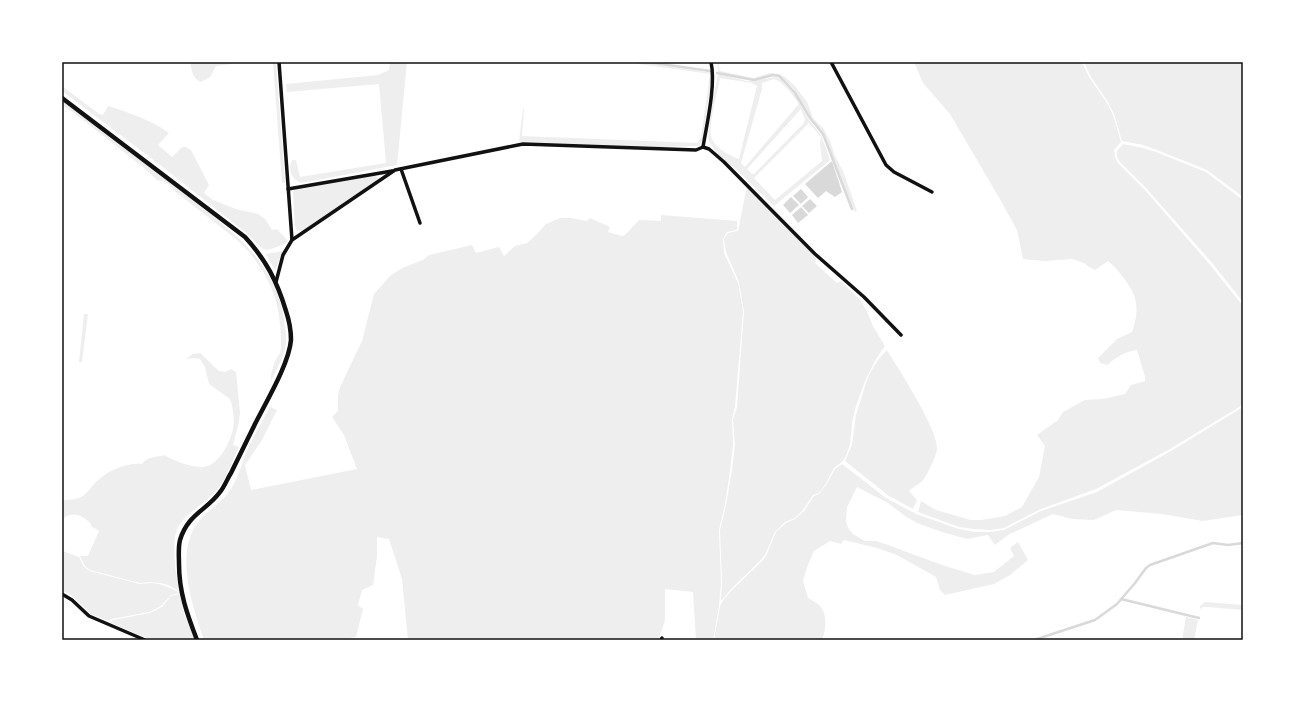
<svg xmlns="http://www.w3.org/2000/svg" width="1305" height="702" font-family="'DejaVu Sans',sans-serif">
	<rect width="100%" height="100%" fill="#fff"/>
	<g fill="#eee" fill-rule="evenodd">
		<path d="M190 62H249L216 66 210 77 201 82C192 78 192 71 190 62Z"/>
		<path d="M273 62H276L285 183H282Z"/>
		<path d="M390 62H407L397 165 301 183C291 179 288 170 292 160H296L300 177 386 163 379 84 287 92 286 84 378 75 389 70Z"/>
		<path d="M625 62H638L712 73 703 139 699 146 660 147 522 142 519 141 523 109H524L522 136 697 143 701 138 710 74Z"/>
		<path d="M717 62H718L719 68 720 71 748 77 754 78 770 73 779 74 785 77 794 85 807 102 813 118 823 128 830 141 835 156 843 171 857 211 855 212 849 200 823 133 810 117 800 99 791 86 779 75H773L754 79H747L718 72Z"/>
		<path d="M914 62H1082L1089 77 1107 103 1113 115 1121 142 1114 150 1115 157 1118 163 1145 190 1211 266 1243 306V404L1236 409 1170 449 1096 489 1041 509 1004 528 990 530 974 529 959 527 918 512 921 501 936 510 971 520H981L1005 516 1022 507 1039 477 1045 446 1037 435 1058 420 1063 412 1085 400 1103 399 1125 394 1131 385 1145 381V377L1137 350C1126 351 1115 358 1107 365L1100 363 1098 358 1117 339 1132 332C1136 321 1138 310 1135 298 1132 287 1117 268 1108 261L1095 270 1089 267 1084 263 1072 259 1045 261 1023 259 1017 230 1001 201 950 114 923 83Z"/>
		<path d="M1084 62H1243V197L1207 170 1157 150 1143 145 1122 141 1114 114 1108 102 1091 77Z"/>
		<path d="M718 74 747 81H754L775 77 779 78 795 95 809 120 821 135 830 160 774 206 740 173 717 154 709 141 708 136 711 110ZM720 78 752 83 757 86 739 159C730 156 716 148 712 139 707 127 718 92 720 78ZM774 79C784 82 791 94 798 102V105L745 167 741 163 762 89V83ZM801 109 805 120 803 124 754 174H752L747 169ZM809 123 821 137 820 144 822 161 775 200 754 178Z"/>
		<path d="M62 86 99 114 103 115 108 106C130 113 149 119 169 133L158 145 172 157 182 147H186L191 150 209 185 204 193 213 200 236 209 258 214 265 219 272 230 277 229 288 241 285 244 271 249 266 250 262 248 244 231 155 161 62 91Z"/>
		<path d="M62 101C85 117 106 134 128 151 143 163 158 174 174 186 220 223 273 253 284 318 285 327 287 338 285 348 283 360 275 371 271 382V374L275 361 280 353 281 348V336L279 315 275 297 270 285 264 273 251 254 237 240 176 192 166 182 157 180 143 167 74 113 62 105Z"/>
		<path d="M1123 144 1143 148 1156 152 1206 172 1243 200V302L1213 264 1146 188 1120 162 1117 157V151Z"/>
		<path d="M375 175 378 178 377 180 302 231 297 230 295 227 293 192 295 189Z"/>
		<path d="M747 186 816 258 815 263 837 283 841 281 862 302 868 314 873 326 885 346 876 359 865 381 855 409 852 423 850 444 846 456 842 462 834 468 825 485 819 493 813 495 803 510 795 518 785 522 775 532 765 555 760 561 733 587 721 601 722 583 720 530 726 505 732 470 735 445 733 419 737 407 744 311 739 282 726 252 724 239 728 233 738 231Z"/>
		<path d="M661 215 737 221V230L727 232 723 239 724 253 738 283 743 311 735 407 732 419 733 445 730 470 725 505 719 530 721 583 719 606 713 640H696L693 592 665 589V621L658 640H408L402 579 389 539 377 537V556L373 585 362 590 358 605 363 609 356 637 342 640H204C193 607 175 557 196 525 204 512 220 505 229 492 237 481 241 466 246 453 253 437 262 422 270 407L277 410 262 440 245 465 251 490 357 469 344 435 332 417 338 411V396L340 387 362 341 374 294 390 276 402 268 423 260 429 255 472 245 476 253 499 247 504 256 515 246 527 243 536 235 546 224 560 218H571L587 221 590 218 610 227 608 232 622 236 625 235 639 220 661 221Z"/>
		<path d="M283 251 275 270 266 254Z"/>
		<path d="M84 314H88L82 362H79Z"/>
		<path d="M887 350C898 368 939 431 937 449 937 454 927 476 923 480 920 484 913 487 909 491L917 500 913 509 889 496 845 461 852 445 856 415 867 380 871 371 878 360Z"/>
		<path d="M200 353 219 371 225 372 231 369 236 372 240 413 239 422 233 445 239 447C233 460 226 478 218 489 209 500 196 507 186 517 182 521 178 525 177 530 171 544 176 575 179 591L168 585 160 583 150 582 140 583 90 570 85 566 80 556H88L99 531 91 526V524C83 515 71 510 62 520V500C68 500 75 500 81 497 87 494 91 487 96 482 107 471 126 462 142 464 147 456 155 458 164 455 176 461 188 467 202 467 218 467 230 443 233 429 235 419 233 408 230 399L209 384 205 367 200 359 194 358 186 359 193 354Z"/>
		<path d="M1243 407 1242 515 1203 521 1162 514 1116 510 1094 520 1072 519 1053 514 1008 535 995 545 988 535 967 539 942 532 917 523 905 516 888 503 857 487 847 507 846 521 848 528 853 534 865 541H876L888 545 942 565 975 575 994 572 1014 556 1010 548 1018 542 1028 560 1010 575 994 584 945 595 940 590 936 577 897 555 877 548 844 540 841 544 830 541 814 551 807 567 803 581 808 598C811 600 816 602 819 605 828 613 826 630 822 640H714L720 606 724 599 734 588 761 562 766 556 776 532 786 523 795 519 804 511 814 496 819 494 826 485 835 469 842 464 886 498 916 514 959 529 974 532H990L1004 530 1041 511 1097 492 1171 451Z"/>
		<path d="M63 551 79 557 84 567 90 571 139 584C144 584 148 583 152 583 163 584 171 588 180 593L171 595 161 606 149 612 112 619 108 621 91 614 71 595 62 591Z"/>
		<path d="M180 594 184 614 195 640H151L109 622 113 620 150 613 162 607 171 596Z"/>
		<path d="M1205 602 1243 605V610L1207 607H1203L1200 609V606Z"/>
		<path d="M1186 617 1198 620 1194 640H1182Z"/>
	</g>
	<g fill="#d9d9d9">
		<path d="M832 161 842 192 835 197 826 191 818 198 805 184Z"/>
		<path d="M801 189 808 197 801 204 793 196Z"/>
		<path d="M791 197 799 205 790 213 783 205Z"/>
		<path d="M810 199 817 206 809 213 802 206Z"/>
		<path d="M801 207 808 215 798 223 792 215Z"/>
	</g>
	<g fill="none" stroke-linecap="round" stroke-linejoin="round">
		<g stroke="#d9d9d9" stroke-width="2.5">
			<path d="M647 62 710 71"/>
			<path d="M717 73 754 80 773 75 779 76 784 81 795 93 810 118 823 134 852 209"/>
			<path d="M1121 599 1199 618"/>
			<path d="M1034 640 1095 620 1117 604 1135 583 1146 568 1150 565 1213 543 1228 545 1243 543"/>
		</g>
		<g stroke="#111" stroke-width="3.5">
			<path d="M279 62 292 240"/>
			<path d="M831 62 886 165 894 172 932 192"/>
			<path d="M703 147C707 123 716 85 711 62"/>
			<path d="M401 169 420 223"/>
			<path d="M288 189 392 171"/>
			<path d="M276 282 283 255 292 240 395 170 523 144 696 150 703 147 709 149 724 162 815 254 864 297 901 335"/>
			<path d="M62 594 72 600 89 616 145 640"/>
			<path d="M661 640 662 638"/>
		</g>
		<path stroke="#111" stroke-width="4.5" d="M62 98 245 237C266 260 277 281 286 311 289 320 291 330 291 340 289 364 266 402 255 424 247 440 239 457 231 473 227 479 225 486 220 492 207 510 188 514 180 540 178 548 179 556 179 564 179 592 187 614 197 640"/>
	</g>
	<rect width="1305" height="702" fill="none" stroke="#ffffff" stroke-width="126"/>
	<rect x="63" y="63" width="1179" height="576" fill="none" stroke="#111" stroke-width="1.5"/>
</svg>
